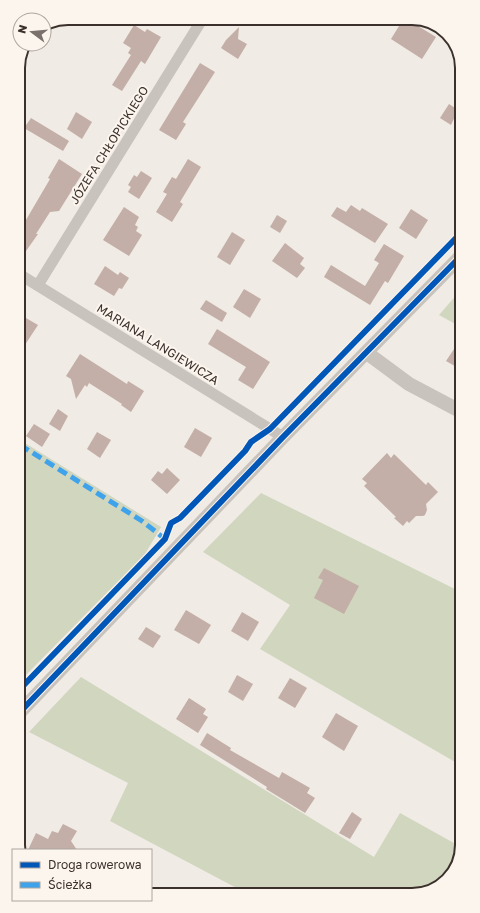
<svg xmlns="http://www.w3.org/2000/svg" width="480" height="913" font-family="'Golos Text',sans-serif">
	<rect width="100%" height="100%" fill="#f0ebe5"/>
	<g fill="#d1d6bf">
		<path d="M459 292V326L439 315Z"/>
		<path d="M20 440 161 527 145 554 21 680Z"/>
		<path d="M261 493 461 592 462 766 260 649 290 605 203 552Z"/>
		<path d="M81 677 374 857 400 813 461 847 454 873 431 891 246 893 110 821 128 783 29 732Z"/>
	</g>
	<g fill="#c3afa7">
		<path d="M404 18H411L419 23 418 26 436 37 422 59 391 39Z"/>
		<path d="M134 25 145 32 147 29 161 37 145 64 141 61 122 91 112 85 131 55 128 53 131 48 123 43Z"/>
		<path d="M239 27 238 39 247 44 238 59 221 48 226 40Z"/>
		<path d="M200 63 215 72 183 122 186 124 176 140 159 130Z"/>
		<path d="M449 104 458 110 451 125 440 118Z"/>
		<path d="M76 112 92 122 82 139 67 129Z"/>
		<path d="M31 118 69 141 63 151 24 128Z"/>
		<path d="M59 159 82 174 59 211 50 212 36 234H38L19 261V222L23 225 50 179 48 178Z"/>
		<path d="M188 159 201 167 180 202 183 204 172 222 156 212 167 194 163 192 172 177 176 179Z"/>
		<path d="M141 171 152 178 139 199 128 192 131 187 128 185 134 175 137 177Z"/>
		<path d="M351 205 360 211 362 208 388 224 375 243 331 216 337 207 346 212Z"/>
		<path d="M124 207 139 217 135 225 138 227 136 231 142 235 129 256 103 240Z"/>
		<path d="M411 209 428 220 416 239 399 228Z"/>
		<path d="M277 215 287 221 280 233 270 227Z"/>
		<path d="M232 232 245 240 230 265 217 257Z"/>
		<path d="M285 243 304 258 300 264 305 268 297 278 272 261Z"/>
		<path d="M384 244 404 256 388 283 385 281 370 305 324 277 331 265 365 286 379 263 374 260Z"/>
		<path d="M105 266 118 275 120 272 129 278 122 289 119 288 114 296 94 284Z"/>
		<path d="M244 289 261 299 250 318 233 307Z"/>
		<path d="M206 300 227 313 222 322 200 309Z"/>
		<path d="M19 314 38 325 19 354Z"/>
		<path d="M217 329 270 362 253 389 238 380 246 367 208 344Z"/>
		<path d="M460 340V369L446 361Z"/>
		<path d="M80 354 127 384 128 381 144 391 131 412 121 405 122 404 89 383 87 387 85 385 76 399 71 379 66 376Z"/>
		<path d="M58 409 68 416 60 431 49 424Z"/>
		<path d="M34 424 50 434 42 447 26 436Z"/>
		<path d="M195 428 212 438 201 457 184 447Z"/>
		<path d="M97 432 111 440 100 458 87 449Z"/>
		<path d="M387 453 391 458 394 454 426 485 428 482 438 492 426 504 427 510 425 515 423 516H416L409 523 407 521 403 526 394 518 396 517 364 486 367 483 362 479Z"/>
		<path d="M167 468 180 480 167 494 151 480 158 471 162 474Z"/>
		<path d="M324 568 359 586 344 614 314 598 323 580 318 578Z"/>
		<path d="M186 610 211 625 199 644 174 630Z"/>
		<path d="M242 612 259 622 248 641 231 631Z"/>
		<path d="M146 627 161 636 153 648 138 639Z"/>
		<path d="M237 675 253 684 243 701 228 692Z"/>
		<path d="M290 678 307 688 295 708 278 698Z"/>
		<path d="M189 698 206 709 203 714 208 717 198 733 176 719Z"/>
		<path d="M336 713 358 726 344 751 322 737Z"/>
		<path d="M207 733 231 748 230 750 279 778 282 772 310 788 307 793 315 798 305 813 266 789 267 787 200 745Z"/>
		<path d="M352 812 362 819 350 839 339 833Z"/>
		<path d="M63 824 77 831 71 841 77 850H28L36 833 48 839 52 831 58 833Z"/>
	</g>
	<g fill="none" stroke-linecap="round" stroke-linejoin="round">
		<g stroke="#c9c3be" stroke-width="11">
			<path d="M19 274 283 437"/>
			<path d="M38 285 203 18"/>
		</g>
		<g stroke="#c9c3be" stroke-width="14">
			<path d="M367 353 409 384 460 411"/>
			<path d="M21 711 283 437 459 258"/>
		</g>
		<path stroke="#3fa3eb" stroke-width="5" stroke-dasharray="10 5" stroke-linecap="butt" d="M20 445 142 521 165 539 166 536"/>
		<defs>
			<g id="cycleway">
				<path d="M21 688 165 539 171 523 180 518 245 451 251 442 270 429 459 235"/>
				<path d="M21 711 283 437 459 258"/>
			</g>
		</defs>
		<use href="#cycleway" stroke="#fbf5ee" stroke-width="8"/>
		<use href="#cycleway" stroke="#0057b8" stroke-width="6"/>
	</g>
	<g text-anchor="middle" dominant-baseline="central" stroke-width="4" stroke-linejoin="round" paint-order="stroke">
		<g font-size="12" fill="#3b302b" stroke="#fbf5ee">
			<text transform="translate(109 145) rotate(-58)">JÓZEFA CHŁOPICKIEGO</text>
			<text transform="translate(158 344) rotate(32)">MARIANA LANGIEWICZA</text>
		</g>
	</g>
	<path d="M0 0H480V913H0ZM68 25H412A43 43 0 0 1 455 68V845A43 43 0 0 1 412 888H68A43 43 0 0 1 25 845V68A43 43 0 0 1 68 25Z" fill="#fbf5ee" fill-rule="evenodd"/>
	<path fill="none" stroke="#3b302b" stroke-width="2" d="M68 25H412A43 43 0 0 1 455 68V845A43 43 0 0 1 412 888H68A43 43 0 0 1 25 845V68A43 43 0 0 1 68 25Z"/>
	<rect x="12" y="849" width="140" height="52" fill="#fbf5ee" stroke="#aea6a0"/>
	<rect x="20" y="862" width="20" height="6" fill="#0057b8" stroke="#aea6a0"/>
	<text x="48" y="869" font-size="12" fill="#3b302b">Droga rowerowa</text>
	<rect x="20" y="882" width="20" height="6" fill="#3fa3eb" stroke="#aea6a0"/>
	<text x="48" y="889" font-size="12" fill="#3b302b">Ścieżka</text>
	<g transform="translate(32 32) rotate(286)"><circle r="19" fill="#fbf5ee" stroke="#aea6a0"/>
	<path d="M0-3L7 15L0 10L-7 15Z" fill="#7a716c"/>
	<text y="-6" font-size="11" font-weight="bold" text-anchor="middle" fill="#3b302b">N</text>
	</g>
</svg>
